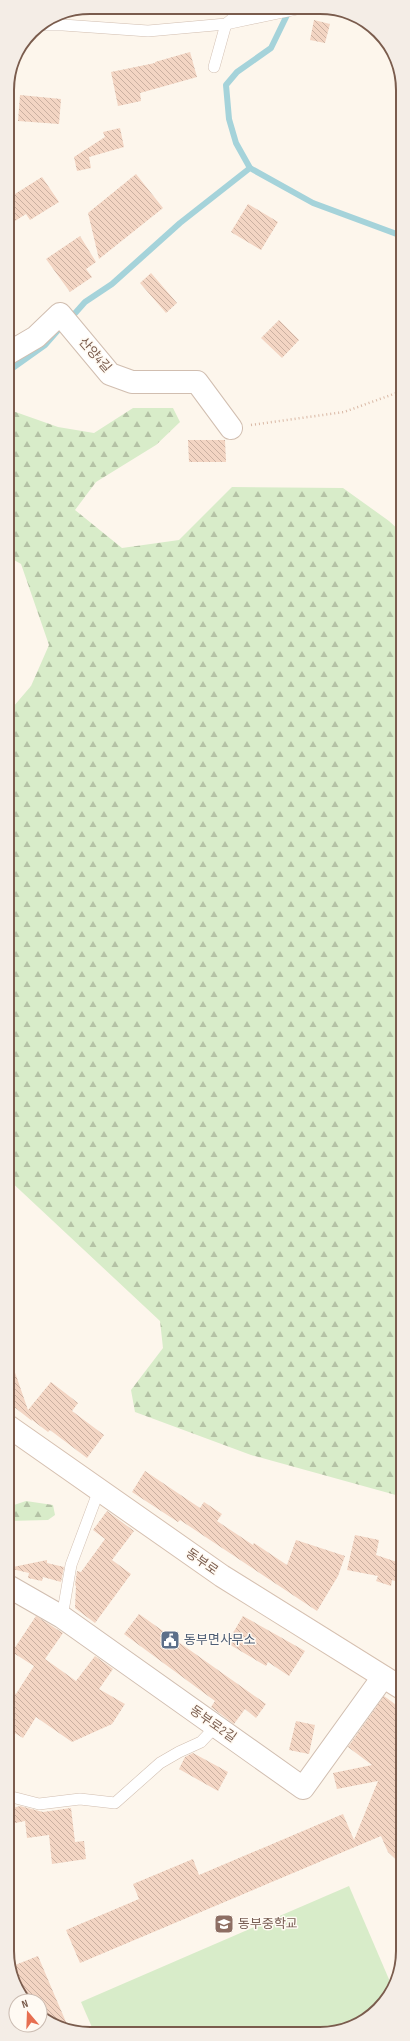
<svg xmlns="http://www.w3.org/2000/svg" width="410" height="2041" font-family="'Sofia Sans Condensed','Noto Sans KR',sans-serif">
	<defs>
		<pattern id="forest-firs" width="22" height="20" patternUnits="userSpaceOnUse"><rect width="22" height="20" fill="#d8ecc9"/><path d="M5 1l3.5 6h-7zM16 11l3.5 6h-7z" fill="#b4c2a5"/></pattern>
		<pattern id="building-back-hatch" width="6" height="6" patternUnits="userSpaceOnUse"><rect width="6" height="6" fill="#f3d5c3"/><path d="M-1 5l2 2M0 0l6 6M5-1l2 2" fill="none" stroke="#cab0a1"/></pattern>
	</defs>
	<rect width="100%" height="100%" fill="#fdf6ec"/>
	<g fill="url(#forest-firs)">
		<path d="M133 408H173L180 422 156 445 96 482 75 510 122 548 179 540 232 487 343 488 389 521 402 533 403 1497 251 1455 135 1412 131 1390 163 1348 160 1321 7 1178V714L31 686 49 645 21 564 7 556V409L58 427 94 433Z"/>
		<path d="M26 1501 53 1505 55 1515 48 1520 8 1521V1507Z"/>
	</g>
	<path fill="#d8ecc9" d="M349 1886 391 1984 382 2006 357 2025 330 2033 94 2032 81 2002Z"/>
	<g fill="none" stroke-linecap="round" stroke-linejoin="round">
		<g stroke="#a5d3da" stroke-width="6">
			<path d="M250 168 236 143 229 119 226 85 237 72 271 48 289 11"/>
			<path d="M69 320 85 302 112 284 180 223 250 168 313 203 402 236"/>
			<path d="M7 372 45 345 59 329"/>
		</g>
	</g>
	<g fill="url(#building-back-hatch)">
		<path d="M314 20 330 24 325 43 310 40Z"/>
		<path d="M190 52 197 77 140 93 141 101 118 106 111 72 155 63V62Z"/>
		<path d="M20 95 61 99 59 124 18 121Z"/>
		<path d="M120 128 124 147 89 157 91 168 77 171 74 157 105 137 103 132Z"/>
		<path d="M136 174 163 208 99 259 88 213Z"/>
		<path d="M42 177 59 202 30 220 26 214 7 226V199Z"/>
		<path d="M248 204 278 222 261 250 231 232Z"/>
		<path d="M80 236 96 262 86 269 92 277 70 292 46 259Z"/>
		<path d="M151 273 177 303 166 313 140 283Z"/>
		<path d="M279 320 299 340 282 358 261 338Z"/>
		<path d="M188 440H225L226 462H189Z"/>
		<path d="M8 1358H10L28 1410 51 1382 78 1403 72 1411 104 1435 87 1458 50 1430 48 1432 31 1419 32 1421 8 1402Z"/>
		<path d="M145 1471 200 1508 204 1502 222 1514 217 1521 253 1545 254 1543 287 1565 296 1540 345 1556 338 1576 317 1611 180 1520 178 1522 132 1492Z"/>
		<path d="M107 1511 134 1531 112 1560 131 1574 95 1623 75 1608 76 1586 75 1585 77 1571 81 1572 105 1539 93 1530Z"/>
		<path d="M355 1535 379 1540 376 1555 403 1564V1584L392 1580 391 1586 376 1581 378 1576 347 1570Z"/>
		<path d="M47 1560V1563L64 1567 61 1582 43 1577 42 1581 28 1578 29 1573 8 1568Z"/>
		<path d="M139 1614 266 1704 256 1718 245 1709 234 1724 211 1707 215 1701 124 1634Z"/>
		<path d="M36 1616 63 1633 45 1659 76 1681 95 1656 113 1669 99 1689 125 1704 112 1724 72 1742 36 1717 23 1738 8 1729V1688L16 1694 34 1666 12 1652Z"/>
		<path d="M243 1616 305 1651 289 1676 268 1662 266 1666 227 1643Z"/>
		<path d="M384 1696 403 1710V1866L388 1852 381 1836 80 1963 66 1930 139 1899 133 1884 193 1859 199 1875 343 1814 354 1840 378 1781 337 1789 333 1773 372 1765 348 1747Z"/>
		<path d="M296 1721 315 1725 309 1754 289 1750Z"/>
		<path d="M193 1753 228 1772 218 1791 179 1769 185 1757Z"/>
		<path d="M20 1806 43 1812 71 1808 75 1842 84 1841 86 1859 52 1864 49 1835 27 1838 25 1821 15 1823 13 1808Z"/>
		<path d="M38 1956 57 2001 69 2029 40 2013V2001H26L10 1967Z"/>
	</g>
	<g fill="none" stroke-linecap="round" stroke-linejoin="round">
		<defs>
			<g id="lane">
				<path d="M41 25H63L148 31 226 24 297 9"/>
				<path d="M214 67 226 24 244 9"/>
				<path d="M7 88V85"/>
				<path d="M62 1617 71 1565 99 1490"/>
				<path d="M8 1796 39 1804 80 1799 115 1803 160 1763 179 1752 201 1742 216 1726"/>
			</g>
			<g id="street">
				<path d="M7 354 36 337 60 314 110 374 132 382H197L231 428"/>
				<path d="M8 1586 62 1617 303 1788 383 1677"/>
			</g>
			<path id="secondary" d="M8 1426 222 1576 403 1689"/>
		</defs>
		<use href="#lane" stroke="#d1beb0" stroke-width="12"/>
		<use href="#street" stroke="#d1beb0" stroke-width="24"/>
		<use href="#secondary" stroke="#d6c0b0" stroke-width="24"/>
		<path stroke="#d9b8a5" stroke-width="2.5" stroke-dasharray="1 3" stroke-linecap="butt" d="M251 425 344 412 402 391"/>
		<use href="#lane" stroke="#fff" stroke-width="11"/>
		<use href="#street" stroke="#fff" stroke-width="22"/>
		<use href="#secondary" stroke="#fff" stroke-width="22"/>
	</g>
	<defs>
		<symbol id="civic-square" viewBox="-11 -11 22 22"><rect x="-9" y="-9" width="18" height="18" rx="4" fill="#5c6f8a" stroke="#fffaf3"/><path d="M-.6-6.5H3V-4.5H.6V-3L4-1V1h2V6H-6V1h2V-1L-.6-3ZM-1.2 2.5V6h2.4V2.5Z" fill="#fff"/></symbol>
		<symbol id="school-square" viewBox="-11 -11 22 22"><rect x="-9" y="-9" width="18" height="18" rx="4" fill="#8d6e63" stroke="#fffaf3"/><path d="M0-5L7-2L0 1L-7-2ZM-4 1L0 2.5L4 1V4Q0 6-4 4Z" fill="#fff"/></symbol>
	</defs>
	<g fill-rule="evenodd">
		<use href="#civic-square" x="159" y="1629" width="22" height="22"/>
		<use href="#school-square" x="213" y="1913" width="22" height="22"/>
	</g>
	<g text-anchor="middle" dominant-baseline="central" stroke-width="3" stroke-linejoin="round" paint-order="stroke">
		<g font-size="13" fill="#7a5c4d" stroke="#fffaf3">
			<text transform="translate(95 355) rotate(48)">산양4길</text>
			<text transform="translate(202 1562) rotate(35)">동부로</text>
			<text transform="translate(213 1724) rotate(35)">동부로2길</text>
		</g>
		<g font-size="13" fill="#4e5e75" stroke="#fffaf3" text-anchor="start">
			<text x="184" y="1640">동부면사무소</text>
		</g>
		<g font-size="13" fill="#785e54" stroke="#fffaf3" text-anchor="start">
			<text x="238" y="1924">동부중학교</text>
		</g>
	</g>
	<path d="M0 0H410V2041H0ZM90 14H320A76 76 0 0 1 396 90V1951A76 76 0 0 1 320 2027H90A76 76 0 0 1 14 1951V90A76 76 0 0 1 90 14Z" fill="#f4ede6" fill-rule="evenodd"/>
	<path fill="none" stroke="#7a5c4d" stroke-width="2" d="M90 14H320A76 76 0 0 1 396 90V1951A76 76 0 0 1 320 2027H90A76 76 0 0 1 14 1951V90A76 76 0 0 1 90 14Z"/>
	<g transform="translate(28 2013) rotate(341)"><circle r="19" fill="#fffaf3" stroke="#cabbb1"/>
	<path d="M0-3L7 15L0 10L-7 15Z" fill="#e76f51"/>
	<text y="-6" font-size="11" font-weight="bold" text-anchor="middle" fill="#7a5c4d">N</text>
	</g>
</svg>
